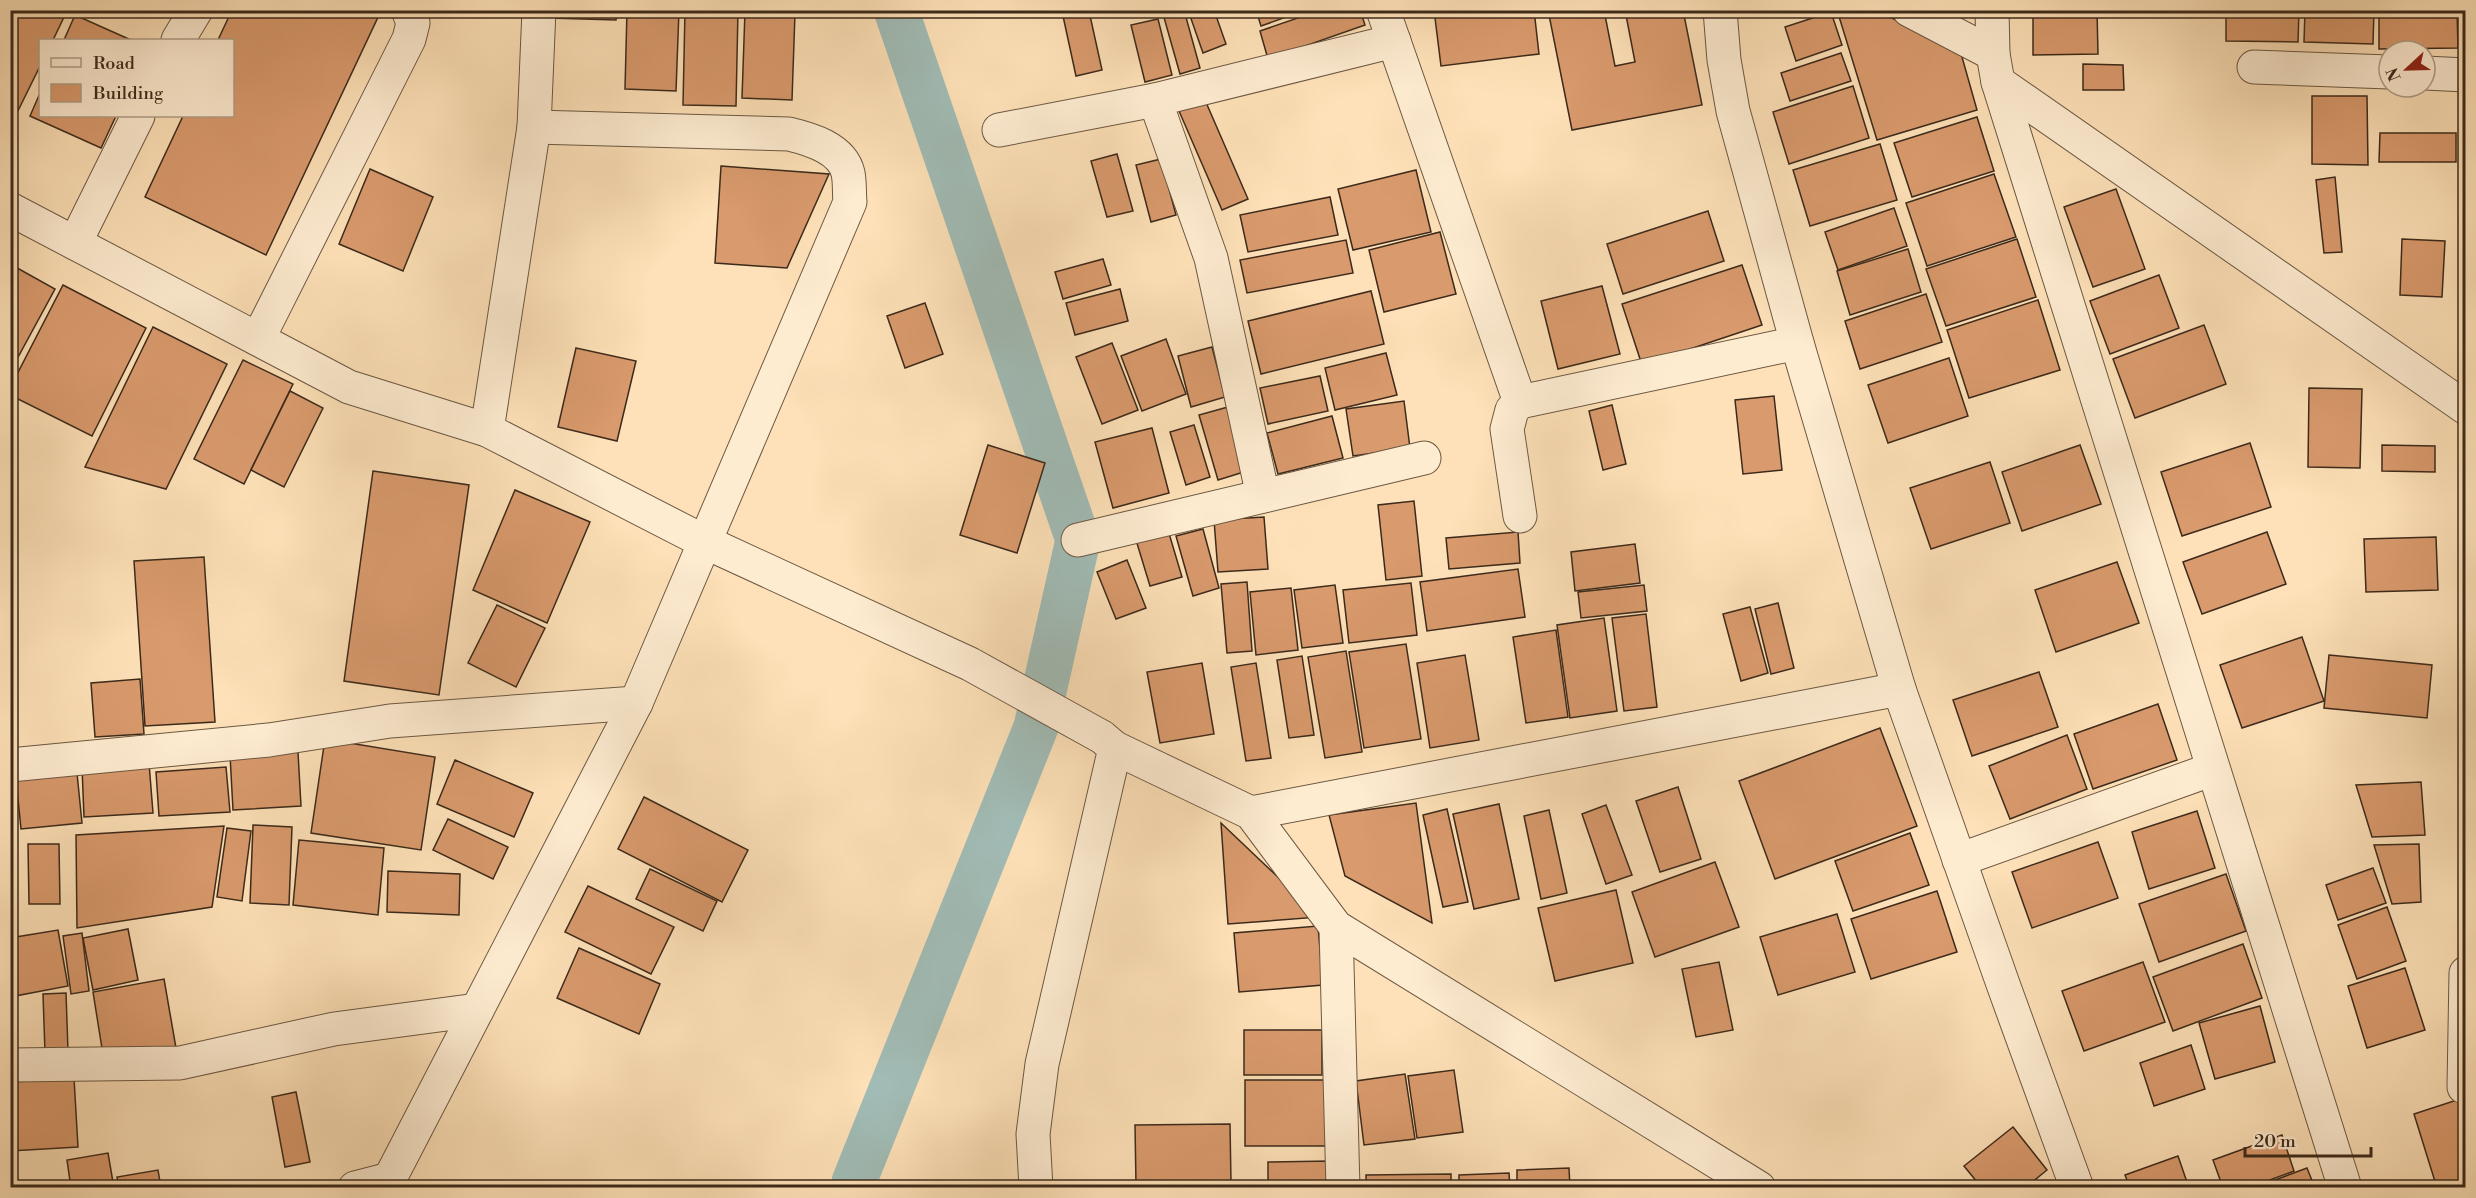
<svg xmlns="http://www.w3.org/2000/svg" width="2476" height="1198" font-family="'Libre Bodoni',serif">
	<rect width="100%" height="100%" fill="#fee1b8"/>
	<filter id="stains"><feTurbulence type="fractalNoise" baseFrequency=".00333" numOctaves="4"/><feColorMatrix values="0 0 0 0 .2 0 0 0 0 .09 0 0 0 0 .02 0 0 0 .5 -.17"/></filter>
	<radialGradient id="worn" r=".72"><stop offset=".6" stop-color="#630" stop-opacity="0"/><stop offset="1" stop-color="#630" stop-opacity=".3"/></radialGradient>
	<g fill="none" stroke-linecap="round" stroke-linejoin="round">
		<path stroke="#a1bcb6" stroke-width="45" d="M855 1188 854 1182 1036 727 1078 540 896 10"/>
	</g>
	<g fill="#d99a6d" stroke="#3c2a1b" stroke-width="1.5">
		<path d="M10 10H51L64 17 53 40H40V66L10 127Z"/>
		<path d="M232 10H368L379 15 266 255 145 197 183 116H232V40H218Z"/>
		<path d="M549 10H617L616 20 549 18Z"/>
		<path d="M627 10H679L676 91 625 89Z"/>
		<path d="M685 10H738L736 106 683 105Z"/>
		<path d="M1175 10H1184L1200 68 1180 74 1163 14Z"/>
		<path d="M1188 10H1214L1226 44 1203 53Z"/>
		<path d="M1256 10H1306L1261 26Z"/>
		<path d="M1321 10H1360L1365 25 1268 59 1260 31Z"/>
		<path d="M1434 10H1534L1539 54 1441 66Z"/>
		<path d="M1548 10H1604L1615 66 1635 62 1625 10H1683L1702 105 1572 130Z"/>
		<path d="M1837 10H1875L1960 50 1977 110 1877 140Z"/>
		<path d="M2033 10H2097L2098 54 2033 55Z"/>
		<path d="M2226 10H2299L2298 42 2226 41Z"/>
		<path d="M2305 10H2374L2373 44 2304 42Z"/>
		<path d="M2379 10H2457L2458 48 2379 49Z"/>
		<path d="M745 11 795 13 792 100 742 98Z"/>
		<path d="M1089 11 1102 70 1076 76 1063 16Z"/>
		<path d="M1831 12 1842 45 1796 61 1785 27Z"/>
		<path d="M75 15 131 40H64Z"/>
		<path d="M1158 19 1172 75 1145 82 1131 25Z"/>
		<path d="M1841 53 1851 81 1790 101 1781 73Z"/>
		<path d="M2083 64 2123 65 2124 90H2083Z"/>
		<path d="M1853 86 1869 138 1789 164 1773 112Z"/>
		<path d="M40 93V116H116L101 148 30 116Z"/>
		<path d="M2312 96H2367L2368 165 2312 164Z"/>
		<path d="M1205 100 1248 199 1222 210 1179 111Z"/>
		<path d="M1977 117 1994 171 1912 197 1894 143Z"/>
		<path d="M2380 133H2456V162H2379Z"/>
		<path d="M1880 144 1897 200 1810 226 1793 170Z"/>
		<path d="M1117 154 1133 211 1107 217 1091 161Z"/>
		<path d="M1161 159 1176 215 1151 222 1136 165Z"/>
		<path d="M721 166 829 174 787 268 715 263Z"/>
		<path d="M370 169 433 197 403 271 339 244Z"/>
		<path d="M1416 170 1431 232 1353 250 1338 189Z"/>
		<path d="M1994 174 2016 237 1927 266 1906 203Z"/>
		<path d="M2335 177 2342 252 2324 253 2316 180Z"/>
		<path d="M2116 189 2145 269 2093 287 2064 207Z"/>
		<path d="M1330 197 1338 235 1248 252 1240 215Z"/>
		<path d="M1894 208 1907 246 1838 270 1825 232Z"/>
		<path d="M1708 211 1724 261 1623 294 1607 244Z"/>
		<path d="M1440 232 1456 294 1384 312 1369 250Z"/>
		<path d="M2017 239 2036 297 1946 326 1926 269Z"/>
		<path d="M2402 239 2445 241 2442 297 2400 295Z"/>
		<path d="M1346 240 1353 273 1247 293 1240 260Z"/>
		<path d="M1908 249 1921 292 1850 315 1837 271Z"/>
		<path d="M1103 259 1111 285 1063 299 1055 272Z"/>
		<path d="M10 264 55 289 17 359 10 356Z"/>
		<path d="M1742 265 1762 325 1642 365 1622 304Z"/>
		<path d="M2159 275 2179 328 2110 354 2090 301Z"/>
		<path d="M63 285 146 328 92 436 10 395V388Z"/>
		<path d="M1602 286 1620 354 1558 369 1541 301Z"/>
		<path d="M1120 289 1128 321 1075 335 1066 303Z"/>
		<path d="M1371 291 1384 344 1261 374 1248 321Z"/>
		<path d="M1926 294 1942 342 1860 369 1845 321Z"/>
		<path d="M2038 300 2060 370 1969 398 1947 330Z"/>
		<path d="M925 303 943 354 905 368 887 316Z"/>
		<path d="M2204 325 2226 384 2135 418 2113 359Z"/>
		<path d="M153 327 227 364 166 489 85 467Z"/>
		<path d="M1166 339 1186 394 1142 411 1121 356Z"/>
		<path d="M1112 343 1138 410 1102 424 1076 357Z"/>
		<path d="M1212 347 1225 397 1191 407 1178 356Z"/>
		<path d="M576 348 636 361 617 441 558 427Z"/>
		<path d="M1386 353 1397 395 1335 410 1325 368Z"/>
		<path d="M1949 358 1968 416 1888 443 1868 385Z"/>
		<path d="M243 360 293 384 244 484 194 459Z"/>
		<path d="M1320 376 1328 411 1268 424 1260 388Z"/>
		<path d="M2309 388 2362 389 2360 468 2308 467Z"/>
		<path d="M290 391 323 408 284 487 251 470Z"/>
		<path d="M1774 396 1782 470 1743 474 1735 400Z"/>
		<path d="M1404 401 1410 448 1353 456 1346 409Z"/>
		<path d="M1612 405 1626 464 1603 470 1589 411Z"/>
		<path d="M1228 407 1247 471 1218 480 1199 415Z"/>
		<path d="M1332 416 1343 458 1278 474 1267 433Z"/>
		<path d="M1194 425 1210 477 1186 485 1170 432Z"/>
		<path d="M1152 428 1169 493 1113 508 1095 442Z"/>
		<path d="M2250 443 2271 507 2182 536 2161 472Z"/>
		<path d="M988 445 1045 463 1017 553 960 535Z"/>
		<path d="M2080 445 2101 504 2022 531 2002 472Z"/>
		<path d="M2382 445 2435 446V472L2382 471Z"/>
		<path d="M1990 462 2010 523 1931 549 1910 488Z"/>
		<path d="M373 471 469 485 439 695 344 681Z"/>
		<path d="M515 490 590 522 547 623 473 590Z"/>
		<path d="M1414 501 1422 576 1386 580 1378 505Z"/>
		<path d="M1264 517 1268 569 1218 572 1214 520Z"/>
		<path d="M1203 529 1219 588 1193 596 1176 536Z"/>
		<path d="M1168 530 1182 577 1150 586 1136 540Z"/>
		<path d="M1518 532 1520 563 1449 569 1446 538Z"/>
		<path d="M2267 532 2286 584 2202 614 2183 562Z"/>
		<path d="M2436 537 2438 590 2366 592 2364 539Z"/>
		<path d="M1635 544 1640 583 1575 591 1571 552Z"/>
		<path d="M204 557 215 722 145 726 134 561Z"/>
		<path d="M1127 560 1146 608 1116 619 1097 572Z"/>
		<path d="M2117 562 2139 623 2056 652 2035 590Z"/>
		<path d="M1518 569 1525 617 1427 631 1420 582Z"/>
		<path d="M1247 582 1252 651 1227 653 1221 584Z"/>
		<path d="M1411 583 1417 635 1349 643 1343 590Z"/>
		<path d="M1335 585 1343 643 1302 648 1294 590Z"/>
		<path d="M1644 585 1647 611 1581 618 1578 592Z"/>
		<path d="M1291 588 1298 650 1256 655 1250 592Z"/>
		<path d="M1778 603 1794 668 1771 674 1755 609Z"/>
		<path d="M497 605 545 628 516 687 468 663Z"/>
		<path d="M1750 607 1768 673 1741 681 1723 614Z"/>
		<path d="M1646 614 1657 707 1624 711 1612 618Z"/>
		<path d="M1604 618 1617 711 1570 718 1557 625Z"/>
		<path d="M1556 630 1568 717 1526 723 1513 637Z"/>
		<path d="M2302 637 2324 701 2242 728 2220 665Z"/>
		<path d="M1406 644 1421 739 1364 748 1349 652Z"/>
		<path d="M1346 651 1362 752 1325 758 1308 657Z"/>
		<path d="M1465 655 1479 740 1430 748 1417 663Z"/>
		<path d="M2329 655 2432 665 2427 718 2324 708Z"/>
		<path d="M1302 656 1314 735 1289 738 1277 660Z"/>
		<path d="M1202 663 1214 734 1160 743 1147 672Z"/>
		<path d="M1256 663 1271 758 1246 761 1231 667Z"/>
		<path d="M2039 672 2058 727 1972 756 1953 700Z"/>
		<path d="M140 679 144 734 95 737 91 683Z"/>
		<path d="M2158 704 2177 760 2093 789 2074 734Z"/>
		<path d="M1880 728 1917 826 1775 879 1739 781Z"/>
		<path d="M2067 735 2087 789 2010 819 1989 766Z"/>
		<path d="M325 739 435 757 421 850 311 833Z"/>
		<path d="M298 752 301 806 233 810 230 755Z"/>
		<path d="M455 760 533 793 514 837 437 804Z"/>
		<path d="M76 763 82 823 21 829 15 769Z"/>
		<path d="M149 763 153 813 84 817 82 767Z"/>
		<path d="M226 767 230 812 159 816 156 772Z"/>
		<path d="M2421 782 2425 835 2372 837 2356 785Z"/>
		<path d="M1678 787 1701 859 1660 872 1636 801Z"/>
		<path d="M644 797 748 850 722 902 618 849Z"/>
		<path d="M1416 803 1432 923 1345 876 1329 815Z"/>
		<path d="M1499 804 1519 899 1474 909 1453 814Z"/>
		<path d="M1606 805 1632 875 1606 884 1582 814Z"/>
		<path d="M1447 809 1468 902 1443 907 1423 815Z"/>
		<path d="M1549 810 1567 893 1541 899 1524 816Z"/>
		<path d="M2197 811 2215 868 2149 889 2132 832Z"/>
		<path d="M448 819 508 847 493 879 433 850Z"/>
		<path d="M1221 823 1320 917 1228 924Z"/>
		<path d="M253 825 292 827 289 905 250 903Z"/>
		<path d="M224 826 212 907 77 928 76 835Z"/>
		<path d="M227 828 251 831 242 901 217 897Z"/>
		<path d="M1910 833 1929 885 1853 911 1835 861Z"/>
		<path d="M299 840 384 848 378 915 293 905Z"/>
		<path d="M2098 842 2118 898 2032 928 2012 872Z"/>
		<path d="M28 844H59L60 904H29Z"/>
		<path d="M2419 844 2421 902 2392 904 2374 845Z"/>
		<path d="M1715 862 1739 927 1655 957 1632 892Z"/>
		<path d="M2373 868 2386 903 2338 920 2326 885Z"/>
		<path d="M650 869 717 901 703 931 636 899Z"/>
		<path d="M388 871 460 874 459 915 387 912Z"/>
		<path d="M2226 874 2246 931 2159 962 2139 904Z"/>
		<path d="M588 886 674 927 651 974 565 932Z"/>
		<path d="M1616 890 1633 963 1555 981 1538 908Z"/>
		<path d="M1937 891 1957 952 1871 979 1851 919Z"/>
		<path d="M2387 907 2406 961 2357 979 2338 925Z"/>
		<path d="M1837 914 1855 972 1778 995 1760 937Z"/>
		<path d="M1318 926 1323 985 1239 992 1234 933Z"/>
		<path d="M128 929 138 980 93 990 83 938Z"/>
		<path d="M58 930 68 986 15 996 10 968V938Z"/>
		<path d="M82 933 89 991 71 994 63 936Z"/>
		<path d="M2243 944 2262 998 2173 1031 2153 977Z"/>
		<path d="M579 948 660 984 639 1034 557 998Z"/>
		<path d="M1719 962 1733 1030 1696 1037 1682 969Z"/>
		<path d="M2143 962 2165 1022 2084 1051 2062 991Z"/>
		<path d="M2405 968 2425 1030 2367 1048 2348 986Z"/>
		<path d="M164 979 176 1048 104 1061 93 992Z"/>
		<path d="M66 993 68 1051 45 1053 43 994Z"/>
		<path d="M2260 1006 2275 1062 2215 1079 2199 1023Z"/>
		<rect x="1244" y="1030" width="78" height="45"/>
		<path d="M2191 1045 2205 1089 2154 1106 2140 1063Z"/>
		<path d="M1454 1070 1463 1132 1417 1138 1408 1076Z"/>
		<path d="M1405 1074 1415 1139 1364 1145 1356 1081Z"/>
		<path d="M74 1078 78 1147 10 1151V1082Z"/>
		<path d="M1245 1080H1327L1328 1146H1245Z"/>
		<path d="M296 1092 310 1162 285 1167 272 1097Z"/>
		<path d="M2466 1097V1188H2437L2414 1114Z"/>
		<path d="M1230 1124 1231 1182 1136 1184 1135 1125Z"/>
		<path d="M2013 1127 2047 1170 2025 1188H1982L1964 1166Z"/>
		<path d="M2282 1135 2294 1171 2248 1188H2223L2213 1160Z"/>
		<path d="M108 1153 114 1188H71L67 1160Z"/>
		<path d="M2178 1156 2189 1188H2130L2125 1175Z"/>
		<path d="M1330 1161V1188H1268V1162Z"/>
		<path d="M1569 1168 1570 1188H1517V1170Z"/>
		<path d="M2307 1168 2315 1188H2254Z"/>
		<path d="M158 1170 161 1188H119L117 1177Z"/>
		<path d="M1509 1173 1510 1188H1459V1175Z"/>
		<path d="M1451 1174V1188H1366V1175Z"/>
	</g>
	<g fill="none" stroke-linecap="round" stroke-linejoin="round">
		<defs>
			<g id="minor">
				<path d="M1383 10 1520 402"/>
				<path d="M1720 10 1724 60 1733 111 1797 343 1899 689 2003 984 2077 1188"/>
				<path d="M1909 10 1993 54"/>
				<path d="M1992 10 1993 54 1998 82 2345 1188"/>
				<path d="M178 40 196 10"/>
				<path d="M2254 67 2389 72"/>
				<path d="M2425 73 2466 75"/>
				<path d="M1998 82 2466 408"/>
				<path d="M1155 100 1211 258 1263 496"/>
				<path d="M999 130 1155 100 1394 41"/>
				<path d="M10 209 349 387 487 430 705 542 970 664 1102 737 1115 748 1042 1064 1033 1134 1036 1188"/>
				<path d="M75 243 138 116"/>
				<path d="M258 339 409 39 413 23 408 10"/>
				<path d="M487 430 534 127 539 10"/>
				<path d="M1520 516 1507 429 1512 410 1520 402 1797 343"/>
				<path d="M1078 540 1424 458"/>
				<path d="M1115 748 1251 813 1336 927 1759 1188"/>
				<path d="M10 765 269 740 390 721 636 703"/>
				<path d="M1251 813 1899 689"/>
				<path d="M1959 860 2213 769"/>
				<path d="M1336 927 1343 1188"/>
				<path d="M10 1065 180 1063 334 1029 477 1010"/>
				<path d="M2464 1087 2466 973"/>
				<path d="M355 1188 390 1179"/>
				<path d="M385 1188 636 703 850 202C849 193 850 182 848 173 842 148 810 139 789 134L534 127"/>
			</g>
		</defs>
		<use href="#minor" stroke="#6c5842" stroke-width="35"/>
		<use href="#minor" stroke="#feecd1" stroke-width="33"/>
	</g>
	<rect width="2476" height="1198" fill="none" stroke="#fee1b8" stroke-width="36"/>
	<rect x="12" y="12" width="2452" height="1174" fill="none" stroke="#3c2a1b" stroke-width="3"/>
	<rect x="18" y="18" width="2440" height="1162" fill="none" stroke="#3c2a1b" stroke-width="1.5"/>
	<rect x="39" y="39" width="195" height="78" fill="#feecd1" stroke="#b09e88" stroke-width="1.5"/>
	<rect x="51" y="58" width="30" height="9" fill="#feecd1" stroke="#b09e88" stroke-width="1.5"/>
	<text x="93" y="69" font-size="18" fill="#3c2a1b">Road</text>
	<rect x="51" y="84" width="30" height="18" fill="#d99a6d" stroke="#b09e88" stroke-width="1.5"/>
	<text x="93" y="99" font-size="18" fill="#3c2a1b">Building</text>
	<g transform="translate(2407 69) rotate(248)"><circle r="28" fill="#feecd1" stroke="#b09e88" stroke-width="1.5"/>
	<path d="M0-4.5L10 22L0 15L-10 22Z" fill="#8f2418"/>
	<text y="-9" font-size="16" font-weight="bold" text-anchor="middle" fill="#3c2a1b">N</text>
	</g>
	<path d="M2245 1147v9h126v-9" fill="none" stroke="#3c2a1b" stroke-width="3"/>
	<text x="2254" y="1147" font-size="18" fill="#3c2a1b" stroke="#feecd1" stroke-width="4.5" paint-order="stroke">20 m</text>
	<rect width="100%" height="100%" filter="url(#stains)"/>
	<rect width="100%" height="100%" fill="url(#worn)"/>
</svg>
